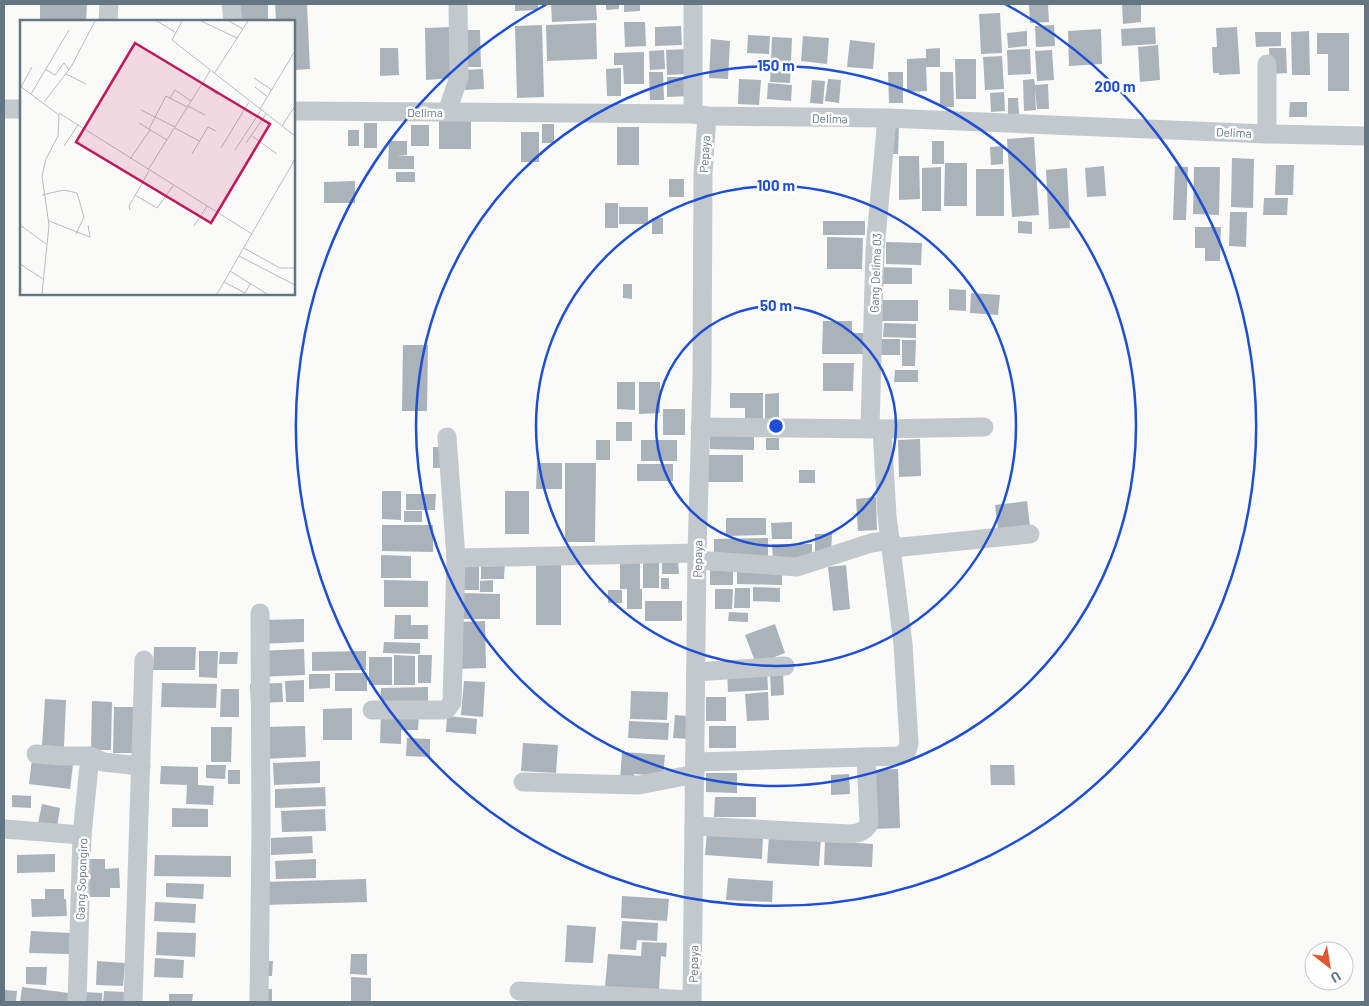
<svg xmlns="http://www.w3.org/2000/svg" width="1369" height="1006" font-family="Barlow,sans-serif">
	<rect width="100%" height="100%" fill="#fafaf8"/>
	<g fill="#aab3b9">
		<path d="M40 4H87L86 21H40Z"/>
		<path d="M268 4V21H236V5Z"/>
		<path d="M275 4H307L310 69 294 70V21H276Z"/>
		<path d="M515 4H538V10L515 11Z"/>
		<path d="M551 4H596L597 20 552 22Z"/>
		<path d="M606 4H619V9L606 10Z"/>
		<path d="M624 4H640V11L624 12Z"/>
		<path d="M1029 4H1048L1049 22 1030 23Z"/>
		<path d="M1122 4H1141V22L1123 24Z"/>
		<path d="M1000 13 1002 53 981 54 979 14Z"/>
		<path d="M624 22H645L646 46 625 47Z"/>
		<path d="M596 23 597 59 547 61 546 25Z"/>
		<path d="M542 25 544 97 517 98 515 26Z"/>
		<path d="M1054 25 1055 46 1036 47 1035 26Z"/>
		<path d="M681 26 682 45 655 46V27Z"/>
		<path d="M452 27 454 78 426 80 425 28Z"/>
		<path d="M1155 27 1156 44 1122 46 1121 29Z"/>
		<path d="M1237 27 1240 74 1219 75V73H1213L1212 47H1217L1216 28Z"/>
		<path d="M1101 29 1102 64 1069 66 1068 31Z"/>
		<path d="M463 30H480L481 67H464Z"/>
		<path d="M1027 31V46L1008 48 1007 33Z"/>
		<path d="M1309 31 1310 75H1292L1291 32Z"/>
		<path d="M1255 32H1281V46L1256 47Z"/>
		<path d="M1317 33H1349V91H1328V54H1317Z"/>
		<path d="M748 35 770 36 769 54 747 53Z"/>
		<path d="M803 36 829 38 827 64 801 61Z"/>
		<path d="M772 37 792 38 790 83 770 82Z"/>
		<path d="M711 39 730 41 728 79 709 78Z"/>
		<path d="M850 40 875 43 873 69 847 67Z"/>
		<path d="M1158 45 1160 80 1140 82 1138 47Z"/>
		<path d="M380 48H398L399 75 380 76Z"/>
		<path d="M940 48V67H926L927 91 907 92V59L926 58V49Z"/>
		<path d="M1269 48H1286L1287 73 1270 74Z"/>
		<path d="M688 49V74L667 75 666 50Z"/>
		<path d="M1030 49 1031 74 1008 75 1007 50Z"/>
		<path d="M664 50 665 69 650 70 649 51Z"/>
		<path d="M1052 50 1054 80 1037 81 1035 51Z"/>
		<path d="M644 52V84H624L623 65H614V53Z"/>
		<path d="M1002 56 1004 89 985 90 983 57Z"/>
		<path d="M955 59H976V99H956Z"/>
		<path d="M621 68V96H607L606 69Z"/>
		<path d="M483 69 484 89 465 90 464 70Z"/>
		<path d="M649 72H663L664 100H650Z"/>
		<path d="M888 72H903V103H889Z"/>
		<path d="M940 72H953L954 107H940Z"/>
		<path d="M667 77H690V96L667 97Z"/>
		<path d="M739 79 761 80 759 105 738 104Z"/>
		<path d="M828 79 841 80 839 103 825 101Z"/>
		<path d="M1034 79 1035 85 1048 84 1049 109H1037L1035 89 1036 110 1024 111 1023 80Z"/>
		<path d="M812 80 825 81 823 104 810 103Z"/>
		<path d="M768 83 792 85 791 101 767 99Z"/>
		<path d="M1004 92 1005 111 991 112 990 93Z"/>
		<path d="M1008 98H1018L1019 114 1008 115Z"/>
		<path d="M1290 102H1307V117H1289Z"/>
		<rect x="439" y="120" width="32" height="29"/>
		<rect x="364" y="123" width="13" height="25"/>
		<rect x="542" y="124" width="12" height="19"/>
		<rect x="411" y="125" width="18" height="21"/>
		<path d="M887 125H899L898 154H886Z"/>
		<rect x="617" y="127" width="22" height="38"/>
		<rect x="348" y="130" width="11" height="16"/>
		<rect x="521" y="132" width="18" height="30"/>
		<path d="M1034 137 1039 215 1012 217 1007 139Z"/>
		<path d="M389 141H407V155L397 156H414V169H388Z"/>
		<rect x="932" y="141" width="12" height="23"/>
		<path d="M1003 146V164L991 165 990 147Z"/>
		<path d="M899 156H919L920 199 899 200Z"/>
		<path d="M1232 158 1254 159 1253 208 1231 207Z"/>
		<path d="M945 163H967V206H944Z"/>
		<path d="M1276 165H1294L1293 195H1275Z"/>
		<path d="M1104 166 1106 196 1087 197 1085 168Z"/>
		<path d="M1175 166 1188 167 1186 220H1173Z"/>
		<path d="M941 167V211H922V168Z"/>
		<path d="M1194 167H1220L1219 215 1193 214Z"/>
		<path d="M1067 168 1070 228 1049 229 1046 170Z"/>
		<rect x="976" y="169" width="28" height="47"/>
		<rect x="396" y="172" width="19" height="10"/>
		<rect x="669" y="179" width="15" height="18"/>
		<path d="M355 181V203H324V182Z"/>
		<path d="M1264 198H1288L1287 215H1263Z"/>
		<rect x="605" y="203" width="13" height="25"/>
		<rect x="619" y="207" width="29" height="17"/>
		<path d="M1230 212H1247L1246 247 1229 246Z"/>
		<rect x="652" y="218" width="11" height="16"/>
		<rect x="823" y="221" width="42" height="14"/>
		<path d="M1018 221 1032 222V234L1018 233Z"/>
		<path d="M1195 227H1221L1220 261H1205V248H1195Z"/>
		<path d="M827 237 863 238 862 269H827Z"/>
		<path d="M886 242 922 243 921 265 886 264Z"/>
		<path d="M881 267 912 268V284H881Z"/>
		<path d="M623 284H632V299L623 298Z"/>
		<path d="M949 289 966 290V311L949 310Z"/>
		<path d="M971 293 1000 295 998 315 970 313Z"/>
		<rect x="880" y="300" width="38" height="21"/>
		<path d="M823 321H852V333H866L865 354H822Z"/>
		<path d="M884 323 916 324V338L883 337Z"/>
		<rect x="877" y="339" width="23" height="16"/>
		<path d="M902 340H916L915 366H902Z"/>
		<path d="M403 345H428L427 411H402Z"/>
		<path d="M823 363H854L853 391H823Z"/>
		<path d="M895 370H918V382H894Z"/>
		<path d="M617 382H635V410L617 409Z"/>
		<path d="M639 382H660V413L639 414Z"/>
		<path d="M730 393H763V425H745V408H730Z"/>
		<path d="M779 393V421H765V394Z"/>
		<rect x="663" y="409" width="22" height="26"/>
		<rect x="616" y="422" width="16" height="19"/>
		<path d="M710 431H754V450L710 449Z"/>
		<rect x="766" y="438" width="13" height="12"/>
		<path d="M920 439 921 476 899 477 898 440Z"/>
		<rect x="596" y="440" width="14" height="20"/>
		<rect x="641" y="440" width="36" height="21"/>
		<rect x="433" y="447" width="14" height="21"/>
		<path d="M709 455H743V482H708Z"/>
		<path d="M537 463H562V489H536Z"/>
		<path d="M565 463H596L595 542H565Z"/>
		<rect x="637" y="464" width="36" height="17"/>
		<rect x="799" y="470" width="16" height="13"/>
		<path d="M382 491H401V520L382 519Z"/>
		<rect x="505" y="491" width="24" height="43"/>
		<path d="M406 494H436L435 510H406Z"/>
		<path d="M876 497 877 530 858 531 856 499Z"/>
		<path d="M1027 501 1030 526 998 530 995 505Z"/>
		<rect x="404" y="511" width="18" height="11"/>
		<path d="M726 518H766V535L726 536Z"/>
		<path d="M792 522V539H772L771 523Z"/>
		<path d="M382 525H433V552L382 551Z"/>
		<path d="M815 534H832L831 555 815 554Z"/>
		<path d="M768 538V558L714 559V539Z"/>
		<path d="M772 544H812V562L773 563Z"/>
		<path d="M381 555 411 556V578H381Z"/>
		<path d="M662 560 678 561 679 574H662Z"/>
		<path d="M481 561H505L504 579H481Z"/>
		<rect x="536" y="561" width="25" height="64"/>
		<rect x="643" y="561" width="16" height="27"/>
		<path d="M620 563H640V589H642V609H627V589H620Z"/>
		<rect x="458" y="564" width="21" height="26"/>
		<rect x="710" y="564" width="23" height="21"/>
		<path d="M846 565 850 609 833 611 828 567Z"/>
		<path d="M737 567 782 568V585L737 584Z"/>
		<rect x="661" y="578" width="8" height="11"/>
		<path d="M384 580 428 581V607H384Z"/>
		<path d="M493 580V592H480V581Z"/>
		<path d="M753 587 780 588V602L753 601Z"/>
		<path d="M735 588H750V608H734Z"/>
		<path d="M715 589H733L732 609H715Z"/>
		<rect x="608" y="590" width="14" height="13"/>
		<path d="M459 593 500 594V619H459Z"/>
		<rect x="645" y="601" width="37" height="20"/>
		<path d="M729 612 748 613V622L728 621Z"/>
		<path d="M395 615H411V625H428V639H394Z"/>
		<path d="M304 619V642L260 644 259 620Z"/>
		<path d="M485 621 486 668 457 669V622Z"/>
		<path d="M775 624 785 653 756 664 745 635Z"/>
		<path d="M384 642 420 643V654L383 653Z"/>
		<path d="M154 647H196L195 670H153Z"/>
		<path d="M304 649 305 675 257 677V651Z"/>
		<path d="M199 651H218L217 678 199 677Z"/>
		<path d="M366 651V670L312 671V652Z"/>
		<path d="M220 652H238L237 664H219Z"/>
		<path d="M394 655 415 656V685H394Z"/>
		<path d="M418 655H432L431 683H418Z"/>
		<rect x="369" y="657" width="23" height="28"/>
		<path d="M767 669 768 690 728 692 727 671Z"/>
		<path d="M783 671 784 695 771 696 770 672Z"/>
		<rect x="335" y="673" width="32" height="18"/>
		<path d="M309 674H330V688L309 689Z"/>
		<path d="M304 680V702H286L285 681Z"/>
		<path d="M464 681 485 682 483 717 461 715Z"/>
		<path d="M162 683 217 684 216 708 161 707Z"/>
		<path d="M282 683 283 702 251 703 250 684Z"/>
		<path d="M428 687V708H381V688Z"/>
		<path d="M221 689H239V717H220Z"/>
		<path d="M631 691 668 692 667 720 630 719Z"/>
		<path d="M768 692 769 720 747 721 745 694Z"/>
		<rect x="706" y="697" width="20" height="24"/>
		<path d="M45 699 66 700 64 747 42 746Z"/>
		<path d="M92 701 112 702 111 750H91Z"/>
		<path d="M114 707H134L133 753H113Z"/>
		<path d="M352 708V740H323V709Z"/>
		<path d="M381 712 419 713 418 730H401V744L380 743Z"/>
		<path d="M675 715 690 716 689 739 673 738Z"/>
		<path d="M447 716 477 719 476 734 446 732Z"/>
		<path d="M629 721 669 723 668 740 628 738Z"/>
		<path d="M305 726 306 757 264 759 263 727Z"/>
		<rect x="709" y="726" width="27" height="22"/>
		<path d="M211 727H232L231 762H211Z"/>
		<path d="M407 738 430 739V757L406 756Z"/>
		<path d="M523 743 558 745 556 773 521 771Z"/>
		<path d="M622 752 665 755 663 776 634 774V782L620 781Z"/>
		<path d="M32 759 73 765 70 789 29 784Z"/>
		<path d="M320 761V783L274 785 273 763Z"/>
		<path d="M206 765H226L225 779 206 778Z"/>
		<path d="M990 765H1014L1015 785H991Z"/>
		<path d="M161 766 198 767V785L214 786 213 805 186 804 187 785 160 784Z"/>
		<path d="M898 769 900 828 873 829 871 770Z"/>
		<rect x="228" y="770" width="12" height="14"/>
		<path d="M706 773H737V793L706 792Z"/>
		<path d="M849 774 850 794 831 795V775Z"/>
		<path d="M325 787 326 806 275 808V789Z"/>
		<path d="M12 795 31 796V808L12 807Z"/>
		<path d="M715 797H756V817H714Z"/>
		<path d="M42 804 60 808 57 827 38 824Z"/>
		<path d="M172 808 208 809V827H172Z"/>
		<path d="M325 809 326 831 282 832 281 811Z"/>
		<path d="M707 832 763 835 762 859 705 855Z"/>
		<path d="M312 836 313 853 271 855V838Z"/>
		<path d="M769 836 821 838 819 866 767 863Z"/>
		<path d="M825 841 873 844 872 867 824 865Z"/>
		<path d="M55 854V872L17 873V855Z"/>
		<path d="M155 855 231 856V877L154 876Z"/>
		<path d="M82 859H105V869L119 868 120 888H110V897H80Z"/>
		<path d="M316 859V878L276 879 275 861Z"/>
		<path d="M728 878 773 881 772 902 726 900Z"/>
		<path d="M366 879 367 902 263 905 262 882Z"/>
		<path d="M166 883 204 884 203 899 166 897Z"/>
		<path d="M45 889H64V899H66L67 916 32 917 31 899H45Z"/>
		<path d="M622 896 669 899 667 921 621 918Z"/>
		<path d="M155 902 196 904 195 923 154 921Z"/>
		<path d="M622 921 658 923 657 941 637 940 636 950 620 949Z"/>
		<path d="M567 925 596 927 593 963 565 962Z"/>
		<path d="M31 931 70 933 69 954 29 953Z"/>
		<path d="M157 932 196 933 195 957 156 955Z"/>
		<path d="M642 942 667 943 666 957 661 956 659 990 605 987 608 954 641 956Z"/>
		<path d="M351 954H367V975L350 974Z"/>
		<path d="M155 958 184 960 183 978 154 977Z"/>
		<path d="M97 961 125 963 123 986 96 985Z"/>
		<path d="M263 961H273L272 976H263Z"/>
		<path d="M26 967H47L46 985 26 984Z"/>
		<path d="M351 977 371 978V1002H351Z"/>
		<path d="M22 987 69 993 68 1002H20Z"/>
		<rect x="254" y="989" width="18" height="13"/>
		<path d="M4 990 17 991 16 1002H4Z"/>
		<path d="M104 991 126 992V1002H103Z"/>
		<path d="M83 992 102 993V1002H83Z"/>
		<path d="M169 994H193L192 1002H169Z"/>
	</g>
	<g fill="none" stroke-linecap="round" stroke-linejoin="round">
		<g stroke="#c3c8cc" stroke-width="19">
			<path d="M231 4 233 21"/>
			<path d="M108 21 109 4"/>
			<path d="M1267 64V134"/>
			<path d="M4 109H21"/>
			<path d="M294 111 693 114 707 116 887 118 1267 134 1365 136"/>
			<path d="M447 112 459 77 458 4"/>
			<path d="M693 114V4"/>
			<path d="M700 427 882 429 984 427"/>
			<path d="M870 428 875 249 887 118"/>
			<path d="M892 548 1030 534"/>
			<path d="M456 558 697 553"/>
			<path d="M697 560 797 567 871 543 891 540"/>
			<path d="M696 672 785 666"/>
			<path d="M372 710H443L447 709 452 702 456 558 447 437"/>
			<path d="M36 754 61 756H90L103 762 141 766"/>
			<path d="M695 762 900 756 907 751 909 743 903 644 887 516 882 429"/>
			<path d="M523 782 639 785 695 774"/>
			<path d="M694 826 850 834C859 833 864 832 869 824L866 757"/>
			<path d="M4 829 82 835"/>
			<path d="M519 991 692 1000"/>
			<path d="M77 1002 82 835 90 756"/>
			<path d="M133 1002 144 660"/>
			<path d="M259 1002 261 833 260 613"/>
			<path d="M692 1002 697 553 702 379 703 173 707 116"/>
		</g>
	</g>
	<g fill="none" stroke="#1d4ed8" stroke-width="2.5">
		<circle cx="776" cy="426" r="120"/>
		<circle cx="776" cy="426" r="240"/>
		<circle cx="776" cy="426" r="360"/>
		<path d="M1005 4A480 480 0 1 1 547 4"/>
	</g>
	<g text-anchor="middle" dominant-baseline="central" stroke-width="5" stroke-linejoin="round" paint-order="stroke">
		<g font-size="12" fill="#657683" stroke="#fff">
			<text x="425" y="112">Delima</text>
			<text transform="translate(830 118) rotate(1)">Delima</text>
			<text transform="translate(1234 132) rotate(2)">Delima</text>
			<text transform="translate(704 154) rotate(-87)">Pepaya</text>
			<text transform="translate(875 273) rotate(-88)">Gang Delima 03</text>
			<text transform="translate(697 559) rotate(-89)">Pepaya</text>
			<text transform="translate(81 879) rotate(-88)">Gang Sopongiro</text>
			<text transform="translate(693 964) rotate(-89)">Pepaya</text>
		</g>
	</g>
	<g transform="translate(20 20)">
		<rect width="275" height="275" fill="#fafaf8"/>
		<path fill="none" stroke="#b5bdc2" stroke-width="1" d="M137 1 155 12M162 1 152 20 275 116M181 1 217 18M209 1 223 9M25 49 35 55 44 43 49 50M46 54 66 64M194 54 228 1M234 58 252 70M182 64 198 75M0 66 39 95 38 116 26 139 22 156 29 205 22 274M1 67 12 47M235 67 248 77M11 74 49 10M150 78 155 70 171 81M24 82 51 47 75 1M168 86 185 95M240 89 275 31M121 90 135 97M39 93 232 214M135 97 155 107M119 103 147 120M262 106 275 86M155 108 179 121M129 109 146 76 167 87M232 116 257 134M226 123 246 94M44 126 58 105M201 128 229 82M215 130 241 90M172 134 188 107 196 111M110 139 130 110M128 150 190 51M22 175 44 170 57 173 64 197 56 214M115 175 137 188 153 166M110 190 109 186 129 151M29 201 70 217 68 205M0 205 26 224M174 206 187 186M224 228 260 248H275M219 236 275 265M0 244 23 259M210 251 247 274M204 262 225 273 231 263M197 274 275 139"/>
		<path fill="#c2185b" fill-opacity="0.15" stroke="#c2185b" stroke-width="2.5" d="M115 23 250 104 191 203 56 122Z"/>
		<rect width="275" height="275" fill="none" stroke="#657683" stroke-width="2.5"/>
	</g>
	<circle cx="776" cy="426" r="8" fill="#1d4ed8" stroke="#fff" stroke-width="2.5"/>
	<g font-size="15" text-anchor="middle" font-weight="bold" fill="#1d4ed8" stroke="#fff" stroke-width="5" stroke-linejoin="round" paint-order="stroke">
		<text x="776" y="71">150 m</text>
		<text x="1115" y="92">200 m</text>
		<text x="776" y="191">100 m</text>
		<text x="776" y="311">50 m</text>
	</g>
	<rect width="1369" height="1006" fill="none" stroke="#657683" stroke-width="10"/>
	<g transform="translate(1329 966) rotate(149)"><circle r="24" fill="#ffffff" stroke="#c1c8cd"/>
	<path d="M0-4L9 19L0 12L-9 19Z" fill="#e4572e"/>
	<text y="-8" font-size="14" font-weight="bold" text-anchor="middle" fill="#657683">U</text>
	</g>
</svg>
